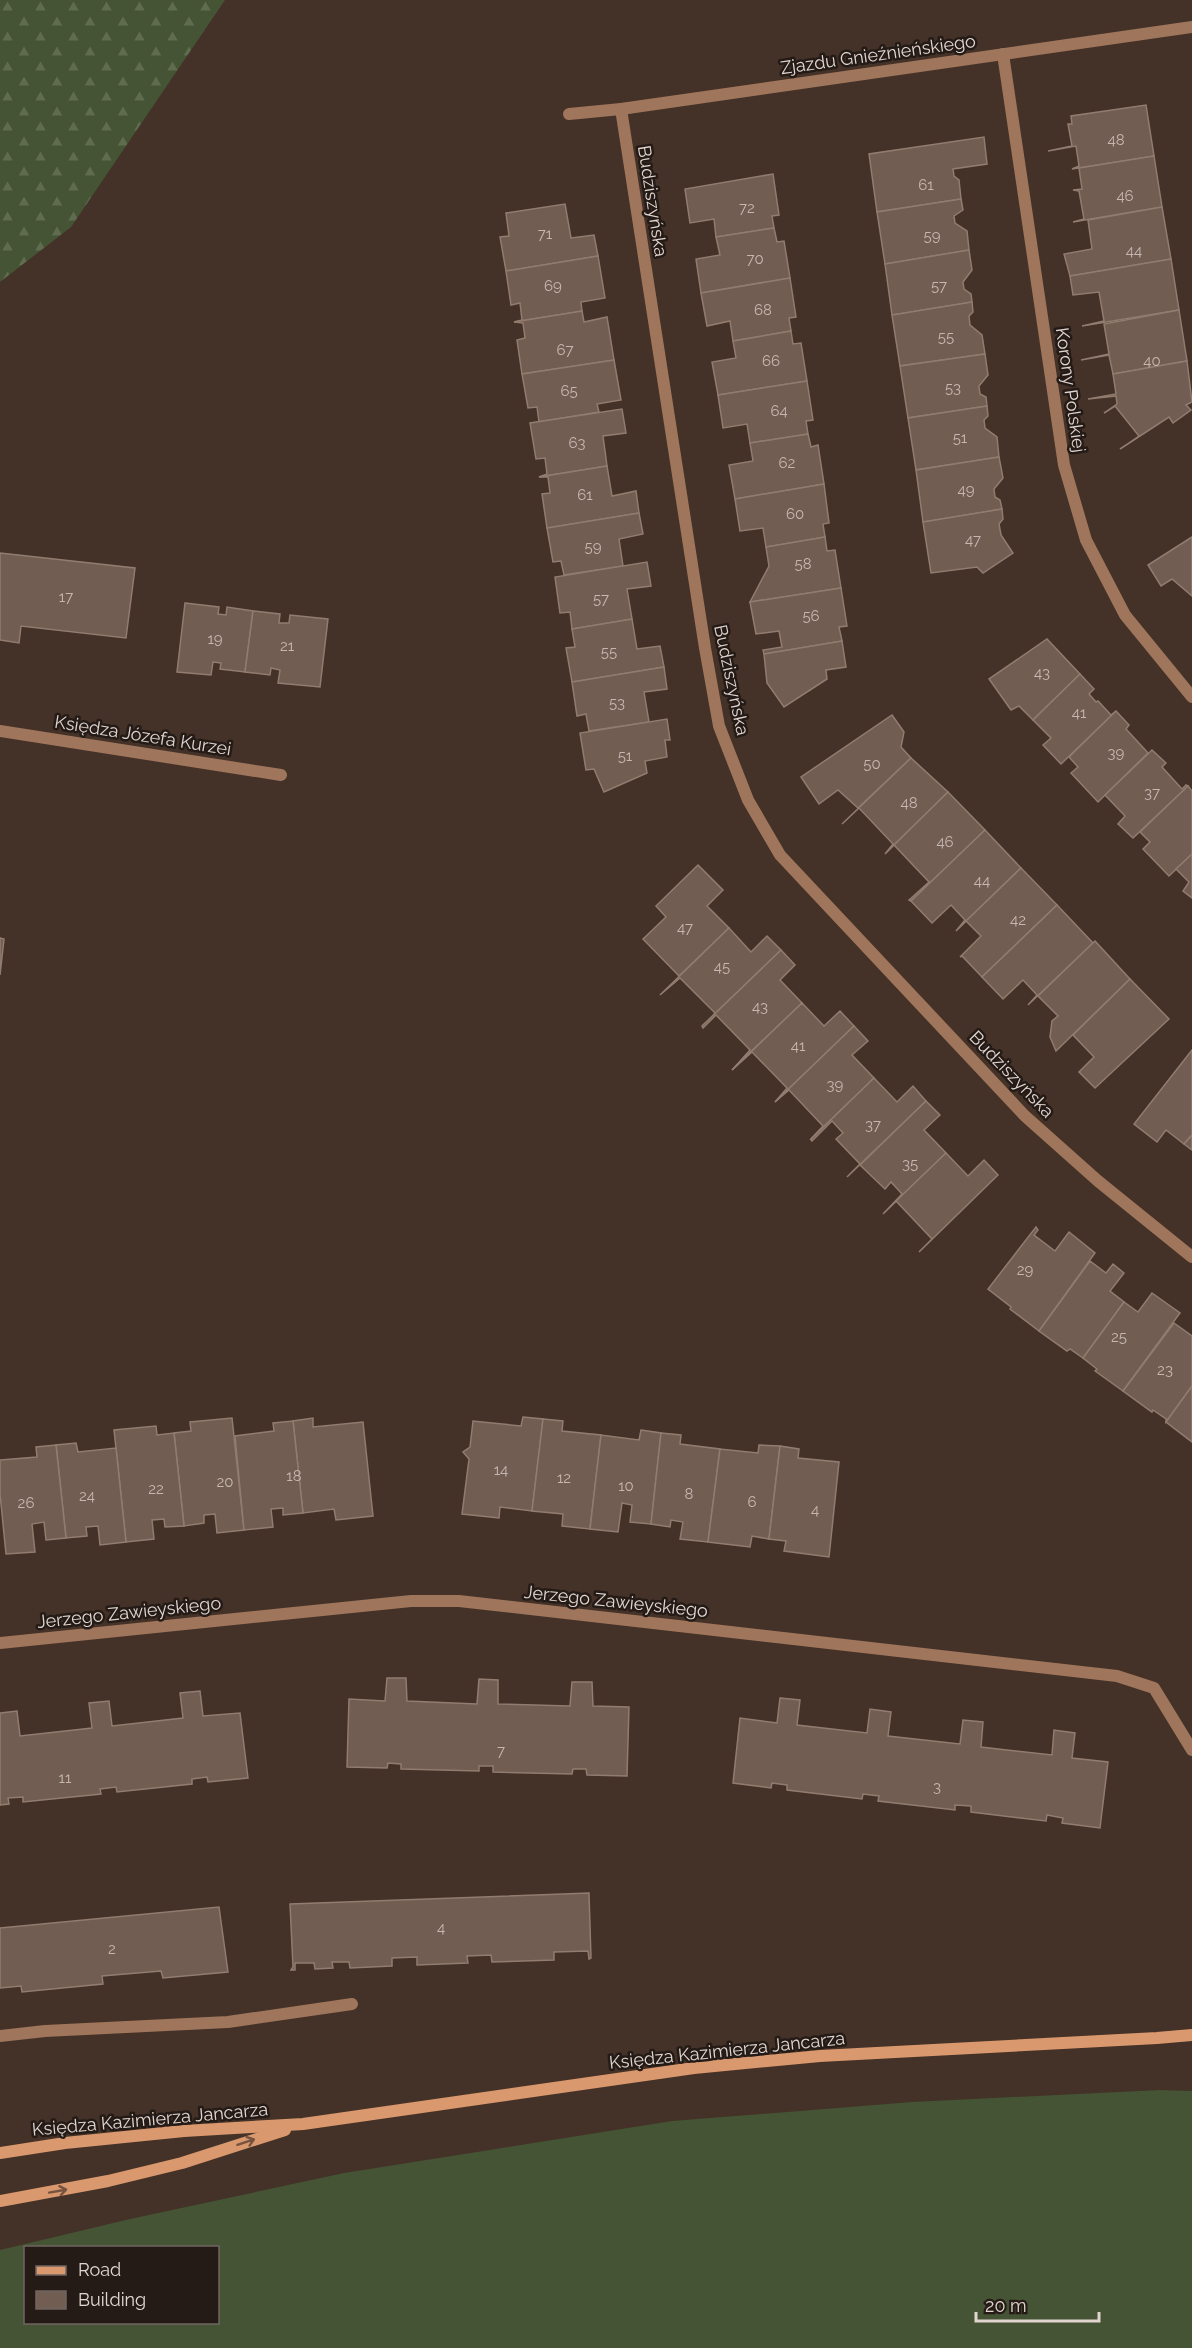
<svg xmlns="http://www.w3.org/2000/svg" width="1192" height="2348" font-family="Raleway,sans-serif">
	<defs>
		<pattern id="forest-firs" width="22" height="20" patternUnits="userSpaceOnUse" patternTransform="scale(1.5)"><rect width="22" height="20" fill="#445434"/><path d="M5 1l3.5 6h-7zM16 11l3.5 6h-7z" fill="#5f6c50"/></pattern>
	</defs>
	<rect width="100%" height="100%" fill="#443127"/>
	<path fill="#445434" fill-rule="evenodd" d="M1160 2090 1192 2091V2348H0V2250L130 2219 344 2173 672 2121 912 2102ZM26 2248H218V2322H26Z"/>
	<path fill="url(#forest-firs)" d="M0 0H225L71 227 0 282Z"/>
	<g fill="#725d52" stroke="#927c70" stroke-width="1.5">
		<path d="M1146 105 1154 156 1072 169 1079 166 1076 146 1048 151 1072 146 1068 124H1072L1071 116Z"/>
		<path d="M984 137 987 164 953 169 954 176 959 180 961 199 877 212 869 154Z"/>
		<path d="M1154 156 1162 207 1073 222 1084 219 1079 191 1073 190 1082 189 1079 168Z"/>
		<path d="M773 174 779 215 772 216 774 228 716 237 714 219 690 223 685 189Z"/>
		<path d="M961 199 963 210 954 216 955 223 967 231 969 250 885 264 877 212Z"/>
		<path d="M565 204 571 238 594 235 598 256 506 271 500 237 509 236 506 213Z"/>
		<path d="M1162 207 1171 259 1070 276 1064 254 1092 249 1088 220Z"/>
		<path d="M774 228 777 242 784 241 790 278 701 293 696 259 720 255 716 237Z"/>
		<path d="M969 250 972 270 963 282 964 289 971 294 972 302 892 315 885 264Z"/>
		<path d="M598 256 605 298 581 302 582 311 514 322 522 320 520 303 511 305 506 271Z"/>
		<path d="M1171 259 1179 310 1082 326 1104 321 1099 292 1073 295 1070 276Z"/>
		<path d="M790 278 796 317 789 318 791 331 733 341 730 321 707 326 701 293Z"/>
		<path d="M972 302 973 312 969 316 970 325 982 335 985 354 900 366 892 315Z"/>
		<path d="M1179 310 1187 361 1113 374 1109 355 1081 360 1109 354 1104 324Z"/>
		<path d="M582 311 584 322 607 317 614 360 522 374 517 340 525 338 523 323 514 322Z"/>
		<path d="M791 331 793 344 801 343 807 381 718 395 712 362 736 358 733 341Z"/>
		<path d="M985 354 988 375 979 386 980 394 986 397 987 406 908 418 900 366Z"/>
		<path d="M614 360 621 400 597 404 599 412 539 422 537 407 528 408 522 374Z"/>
		<path d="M1187 361 1192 402 1186 405 1191 410 1173 423 1169 417 1120 449 1139 436 1115 406 1104 413 1117 404 1116 396 1088 399 1116 394 1113 374Z"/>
		<path d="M807 381 813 420 806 421 808 434 750 443 747 424 723 428 718 395Z"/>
		<path d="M987 406 988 416 984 420 985 428 997 437 999 457 916 470 908 418Z"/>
		<path d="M622 409 626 433 603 436 607 466 539 477 547 474 545 458 536 459 530 423Z"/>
		<path d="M808 434 811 447 818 445 824 484 735 499 729 465 753 461 750 443Z"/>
		<path d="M999 457 1003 478 994 489 995 497 1000 500 1002 509 923 522 916 470Z"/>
		<path d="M607 466 612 496 636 491 639 513 547 528 542 494 550 493 548 477H539Z"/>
		<path d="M824 484 829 523 823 524 825 537 766 547 763 528 740 531 735 499Z"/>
		<path d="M1002 509 1003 519 999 524 1001 535 1013 553 983 573 977 567 931 573 923 522Z"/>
		<path d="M639 513 643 534 619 539 623 566 564 575 561 561 553 562 547 528Z"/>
		<path d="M825 537 827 551 835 550 841 588 750 602 769 566 766 547Z"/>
		<path d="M1192 537V596L1172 579 1161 586 1148 565Z"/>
		<path d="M0 553 135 568 126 638 21 626 19 643 0 640Z"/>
		<path d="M647 562 651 586 627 589 632 619 572 629 570 612 560 613 555 577Z"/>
		<path d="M841 588 847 626 839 627 842 641 764 654 763 650 782 647 779 631 756 634 750 602Z"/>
		<path d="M185 603 219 607 218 614 226 615 227 607 253 611 245 672 220 669 221 663 213 662 211 675 177 672Z"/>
		<path d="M253 611 280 614 279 623H289L290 615 328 619 320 687 278 683 280 670 271 668 270 675 245 672Z"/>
		<path d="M632 619 637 649 660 646 664 667 572 682 566 648 575 647 572 629Z"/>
		<path d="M1047 639 1080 674 1033 720 1019 706 1011 710 989 679Z"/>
		<path d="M842 641 846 667 826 670 827 679 784 707 767 683 764 654Z"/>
		<path d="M664 667 667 689 644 692 649 722 589 731 586 714 577 716 572 682Z"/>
		<path d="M1080 674 1094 689 1089 694 1096 702 1098 701 1111 715 1116 711 1061 764 1043 745 1051 738 1033 720Z"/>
		<path d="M1116 711 1129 725 1126 729 1148 753 1098 802 1071 773 1078 767 1069 757Z"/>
		<path d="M892 715 904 732 901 747 911 758 858 808 838 790 819 804 801 777Z"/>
		<path d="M667 719 670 740H665L667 757 645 761 647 773 604 792 594 769 586 770 580 733Z"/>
		<path d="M1152 750 1166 763 1162 767 1182 789 1186 785 1188 786 1133 838 1118 824 1125 816 1105 795Z"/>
		<path d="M911 758 948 792 885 854 893 844 859 808 842 824Z"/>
		<path d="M1188 786 1192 791V854L1169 876 1143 849 1150 842 1140 832Z"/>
		<path d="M948 792 985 830 911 901 909 900 929 882 894 845Z"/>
		<path d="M985 830 1021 868 956 931 965 920 951 905 932 923 911 901Z"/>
		<path d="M1192 854V898L1183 891 1189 882 1176 869Z"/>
		<path d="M698 865 723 890 707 906 729 928 679 976 643 939 666 917 656 906Z"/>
		<path d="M1021 868 1057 905 982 977 962 956 960 957 981 936 966 921Z"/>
		<path d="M1057 905 1093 943 1028 1005 1037 995 1023 980 1003 999 982 977Z"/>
		<path d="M729 928 751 952 767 936 781 950 712 1017 715 1013 680 978 660 995Z"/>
		<path d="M0 938 4 939 0 975Z"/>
		<path d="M1095 941 1130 979 1056 1051 1050 1037 1052 1021 1058 1016 1038 996Z"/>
		<path d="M781 950 795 965 780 980 802 1003 732 1070 750 1050 716 1015 703 1028 702 1026Z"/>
		<path d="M1130 979 1169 1019 1095 1088 1079 1072 1094 1057 1073 1035Z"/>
		<path d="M802 1003 824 1026 840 1011 854 1026 775 1102 787 1088 752 1052 732 1070Z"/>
		<path d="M854 1026 868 1041 852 1055 874 1078 810 1140 823 1126 789 1090 775 1102Z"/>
		<path d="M1192 1050V1135L1184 1144 1166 1130 1157 1142 1134 1124Z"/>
		<path d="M874 1078 897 1102 913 1086 926 1101 847 1177 860 1164 836 1139 843 1133 832 1121 812 1141 811 1139Z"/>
		<path d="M926 1101 940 1115 924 1130 946 1153 883 1214 902 1194 891 1182 885 1189 860 1165Z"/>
		<path d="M1192 1135V1150L1184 1144Z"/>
		<path d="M946 1153 968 1176 984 1160 998 1175 919 1252 932 1239 896 1201Z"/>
		<path d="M1036 1227 1038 1230 1034 1235 1055 1251 1069 1232 1095 1253 1039 1331 1010 1309 1011 1307 988 1289Z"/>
		<path d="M1090 1261 1106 1273 1113 1264 1124 1273 1110 1291 1124 1302 1083 1358 1070 1349 1067 1351 1039 1331Z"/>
		<path d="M1152 1293 1180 1313 1123 1391 1095 1371 1097 1369 1083 1358 1124 1302 1138 1312Z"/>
		<path d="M1174 1323 1192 1336V1386L1166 1422V1419L1153 1410 1152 1412 1123 1391Z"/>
		<path d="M1192 1386V1442L1166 1422Z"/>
		<path d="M523 1417 543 1419 532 1511 500 1507 499 1518 462 1514 469 1459 463 1452 470 1447 473 1421 521 1426Z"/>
		<path d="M232 1418 244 1530 217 1533 215 1514 204 1515V1523L184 1526 174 1433 191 1431 190 1422Z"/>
		<path d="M313 1418V1427L363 1422 373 1516 336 1520 334 1509 303 1513 293 1421Z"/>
		<path d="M543 1419 563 1421 562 1431 601 1435 590 1529 562 1526 563 1514 532 1511Z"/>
		<path d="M293 1421 303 1513 283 1515V1508L271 1509 273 1527 244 1530 235 1436 274 1431 273 1423Z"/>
		<path d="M156 1426 157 1435 174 1433 184 1526 165 1527 164 1519 152 1520 154 1539 126 1542 114 1430Z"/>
		<path d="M641 1430 661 1433 651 1524 630 1522 632 1505 622 1503 618 1532 590 1529 601 1435 639 1440Z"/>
		<path d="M661 1433 681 1435 680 1444 720 1449 708 1542 680 1539 683 1522 671 1520 670 1527 651 1524Z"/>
		<path d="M76 1443 78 1452 116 1448 126 1542 100 1545 98 1526 86 1527 87 1536 66 1538 56 1445Z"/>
		<path d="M56 1445 66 1538 46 1540 44 1522 32 1524 35 1552 6 1554 0 1494V1460L37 1457 36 1447Z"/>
		<path d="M759 1445 780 1446 769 1539 752 1536 750 1547 708 1542 720 1449 758 1453Z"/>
		<path d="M780 1446 799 1449 798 1458 839 1462 829 1557 784 1551 786 1541 769 1539Z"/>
		<path d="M387 1678H406L407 1701 477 1704 479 1679 498 1680V1704L570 1706 572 1682H592L593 1706 629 1707 627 1776 587 1775 586 1769H573L572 1774 493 1772V1766H479V1771L401 1769V1764L388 1763 387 1768 347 1767 349 1699 385 1701Z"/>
		<path d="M200 1691 203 1716 240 1713 248 1778 208 1782 207 1777 192 1779V1784L117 1792 116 1787 100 1789 101 1794 23 1802V1797L8 1798 9 1804 0 1805V1713L17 1711 20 1736 92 1728 89 1703 109 1701 112 1726 183 1718 180 1693Z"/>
		<path d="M780 1698 800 1700 797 1725 867 1733 870 1709 891 1712 888 1736 960 1744 963 1720 983 1722 981 1747 1052 1755 1054 1730 1075 1733 1072 1758 1108 1762 1100 1828 1062 1823 1063 1818 1047 1815 1046 1821 971 1812V1806L955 1805V1810L878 1801 879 1796 863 1794 862 1799 787 1790V1785L772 1783 771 1788 733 1783 740 1718 777 1723Z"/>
		<path d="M589 1893 591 1958 589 1959 588 1951 554 1952V1960L492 1962 491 1955 467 1956 468 1963 417 1965V1957L392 1958V1966L350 1968 349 1962H332L333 1968 315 1969 314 1963H295V1970H291L293 1967 290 1904Z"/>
		<path d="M219 1907 228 1972 163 1978 161 1971 102 1976 103 1984 22 1992 21 1986 0 1988V1928Z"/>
	</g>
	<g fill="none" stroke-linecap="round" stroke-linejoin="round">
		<g stroke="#9f755b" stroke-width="12">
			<path d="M1003 54 1064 465 1086 540 1125 615 1192 697"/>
			<path d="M621 109 705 648 719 726 748 800 780 855 1025 1116 1098 1181 1192 1257"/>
			<path d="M569 114 621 109 1192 27"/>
			<path d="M0 731 281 775"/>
			<path d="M0 1643 411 1601H459L1117 1676 1154 1688 1192 1750"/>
			<path d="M0 2036 45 2031 228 2022 352 2004"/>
		</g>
		<g stroke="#d9986d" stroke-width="12">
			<path d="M0 2153 65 2143 184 2131 303 2124 694 2068 820 2056 1157 2038 1192 2035"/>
			<path d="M0 2201 108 2181 182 2163 285 2130"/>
		</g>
	</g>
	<defs><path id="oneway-shaft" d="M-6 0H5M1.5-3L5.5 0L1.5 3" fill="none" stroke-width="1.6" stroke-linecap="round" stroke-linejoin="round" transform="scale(1.5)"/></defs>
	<g stroke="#75533e">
		<use href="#oneway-shaft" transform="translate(246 2142) rotate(-18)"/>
		<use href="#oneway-shaft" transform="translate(58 2191) rotate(-10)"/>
	</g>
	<g text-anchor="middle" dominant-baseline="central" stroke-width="5" stroke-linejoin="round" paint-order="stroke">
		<g font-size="15" fill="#c6b7b0">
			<text x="1116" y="140">48</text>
			<text x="926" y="185">61</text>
			<text x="1125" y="196">46</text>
			<text x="747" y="208">72</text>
			<text x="545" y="234">71</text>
			<text x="932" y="236">59</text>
			<text x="1134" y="251">44</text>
			<text x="755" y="259">70</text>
			<text x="553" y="286">69</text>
			<text x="939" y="286">57</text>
			<text x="763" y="310">68</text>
			<text x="946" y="337">55</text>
			<text x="565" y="350">67</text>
			<text x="771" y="361">66</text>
			<text x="1152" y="361">40</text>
			<text x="953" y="388">53</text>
			<text x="569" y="391">65</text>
			<text x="779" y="411">64</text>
			<text x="960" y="438">51</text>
			<text x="577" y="443">63</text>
			<text x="787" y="463">62</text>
			<text x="966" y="490">49</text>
			<text x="585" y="495">61</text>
			<text x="795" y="514">60</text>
			<text x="973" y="540">47</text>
			<text x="593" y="547">59</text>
			<text x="803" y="564">58</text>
			<text x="66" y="597">17</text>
			<text x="601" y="599">57</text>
			<text x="811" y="616">56</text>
			<text x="215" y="639">19</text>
			<text x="287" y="646">21</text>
			<text x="609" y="652">55</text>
			<text x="1042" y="673">43</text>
			<text x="617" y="703">53</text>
			<text x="1079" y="713">41</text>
			<text x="1116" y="753">39</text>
			<text x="625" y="756">51</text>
			<text x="872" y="764">50</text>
			<text x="1152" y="793">37</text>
			<text x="909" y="803">48</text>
			<text x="945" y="842">46</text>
			<text x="982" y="881">44</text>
			<text x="1018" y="920">42</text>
			<text x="685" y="928">47</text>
			<text x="722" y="967">45</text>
			<text x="760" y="1007">43</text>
			<text x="798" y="1046">41</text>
			<text x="835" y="1085">39</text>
			<text x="873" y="1125">37</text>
			<text x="910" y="1164">35</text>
			<text x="1025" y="1270">29</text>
			<text x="1119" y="1337">25</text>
			<text x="1165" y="1370">23</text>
			<text x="501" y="1470">14</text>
			<text x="294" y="1476">18</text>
			<text x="564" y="1478">12</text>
			<text x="225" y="1482">20</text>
			<text x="626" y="1486">10</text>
			<text x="156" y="1489">22</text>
			<text x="689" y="1494">8</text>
			<text x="87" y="1496">24</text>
			<text x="752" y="1502">6</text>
			<text x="26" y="1503">26</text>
			<text x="815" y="1510">4</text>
			<text x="501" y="1751">7</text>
			<text x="65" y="1778">11</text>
			<text x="937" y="1787">3</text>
			<text x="441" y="1928">4</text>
			<text x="112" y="1949">2</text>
		</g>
		<g font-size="18" fill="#e2d5cf" stroke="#241b17">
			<text transform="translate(878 54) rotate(-8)">Zjazdu Gnieźnieńskiego</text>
			<text transform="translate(653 201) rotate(81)">Budziszyńska</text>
			<text transform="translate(1071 390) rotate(82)">Korony Polskiej</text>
			<text transform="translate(732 680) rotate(78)">Budziszyńska</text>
			<text transform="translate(143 735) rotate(9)">Księdza Józefa Kurzei</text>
			<text transform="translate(1012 1074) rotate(46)">Budziszyńska</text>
			<text transform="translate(616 1601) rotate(6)">Jerzego Zawieyskiego</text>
			<text transform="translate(129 1612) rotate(-6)">Jerzego Zawieyskiego</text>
			<text transform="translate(727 2050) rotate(-6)">Księdza Kazimierza Jancarza</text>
			<text transform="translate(150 2119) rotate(-5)">Księdza Kazimierza Jancarza</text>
		</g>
	</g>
	<rect x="24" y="2246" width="195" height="78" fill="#241b17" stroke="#706561" stroke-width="1.5"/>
	<rect x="36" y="2266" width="30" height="9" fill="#d9986d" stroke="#706561" stroke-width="1.5"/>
	<text x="78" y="2276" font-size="18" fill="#e2d5cf">Road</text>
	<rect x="36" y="2291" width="30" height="18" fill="#725d52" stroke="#706561" stroke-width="1.5"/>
	<text x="78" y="2306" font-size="18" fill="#e2d5cf">Building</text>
	<path d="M976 2312v9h123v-9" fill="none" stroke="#e2d5cf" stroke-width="3"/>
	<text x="985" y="2312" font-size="18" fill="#e2d5cf" stroke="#241b17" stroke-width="4.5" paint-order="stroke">20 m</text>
</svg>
